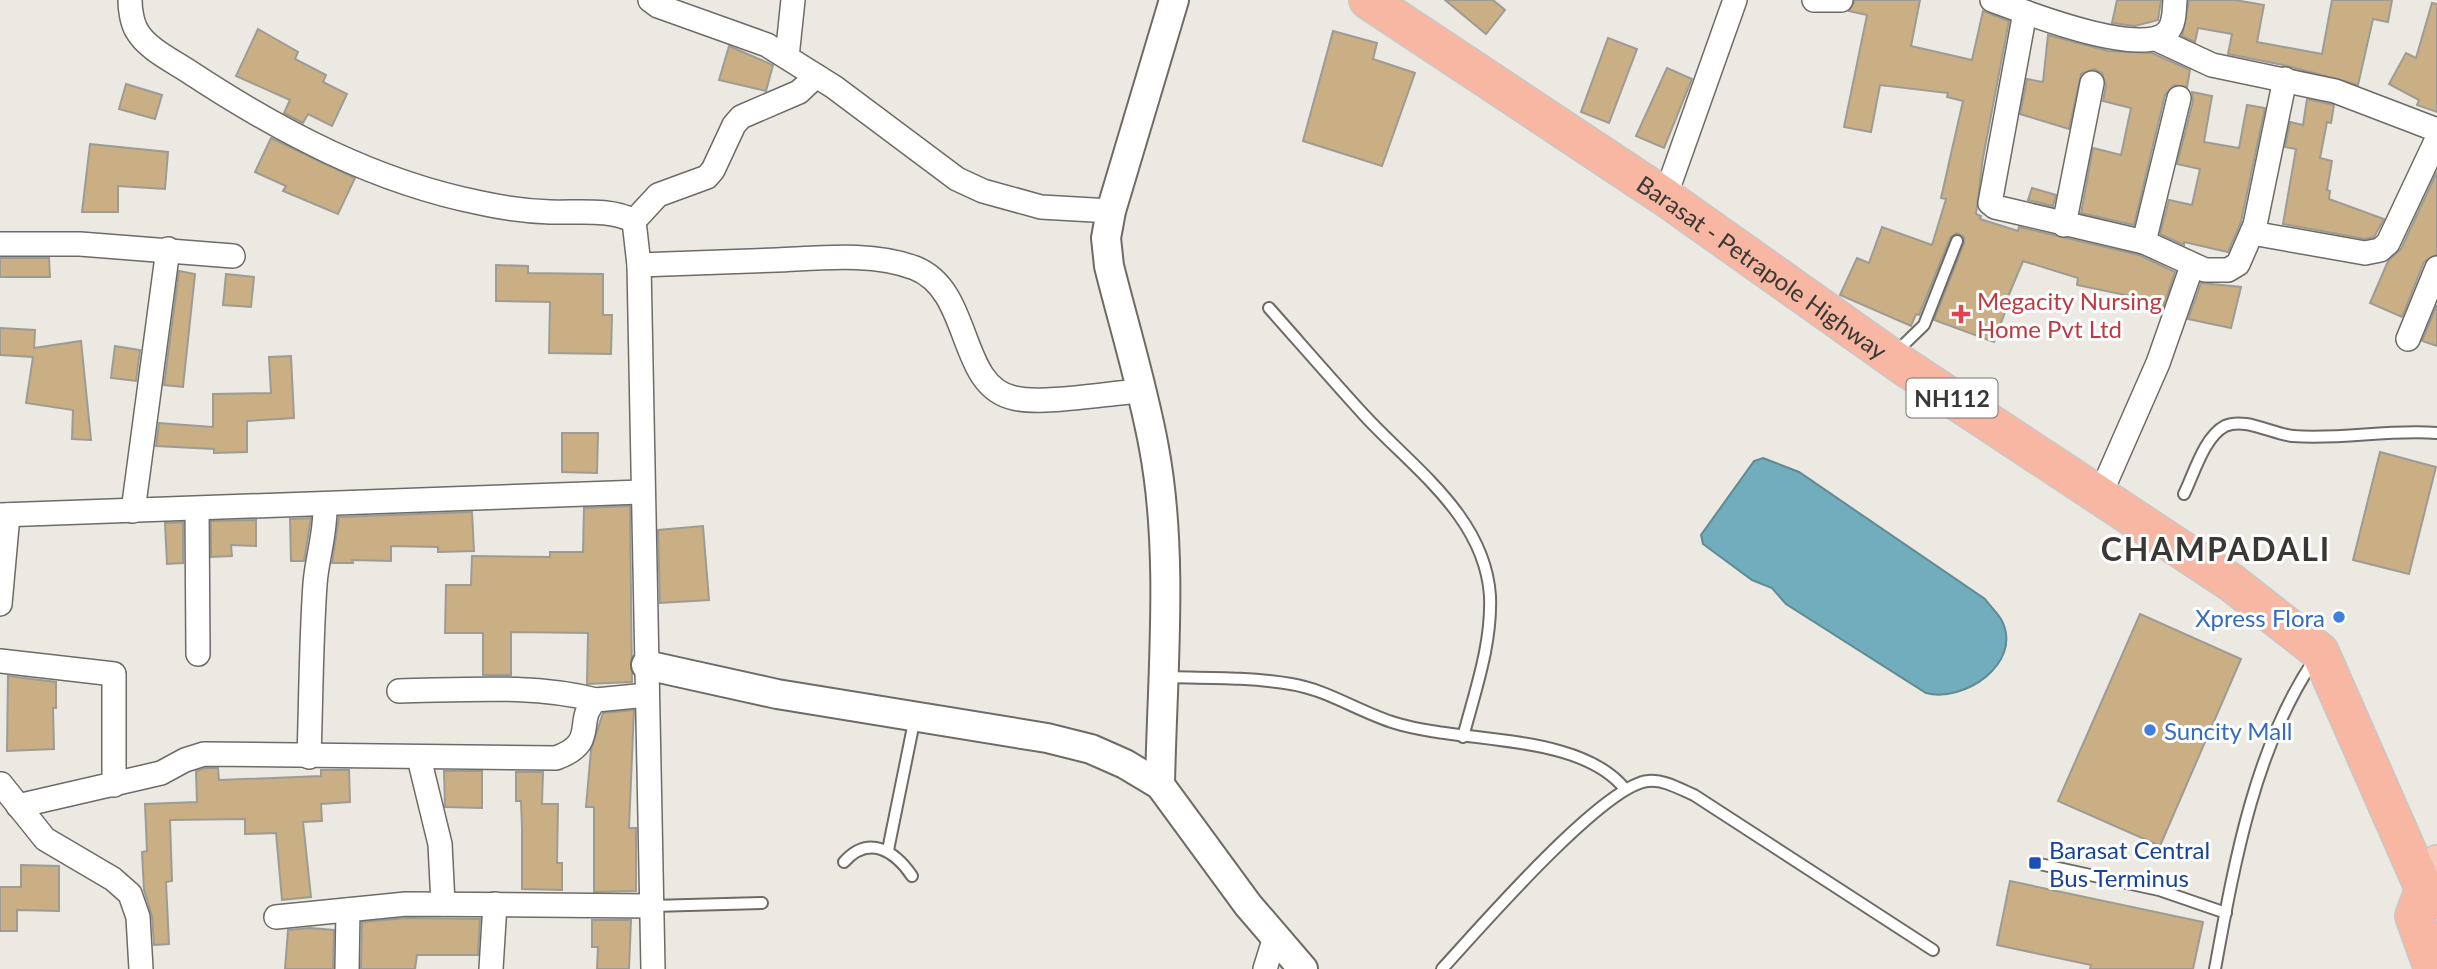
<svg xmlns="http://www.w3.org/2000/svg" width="2437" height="969" font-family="Lato,sans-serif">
	<rect width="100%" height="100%" fill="#ece9e3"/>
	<path fill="#71adbd" stroke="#608a94" stroke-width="2" d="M1763 458 1799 472 1985 599C1990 606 1998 613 2002 621 2023 664 1963 703 1926 693L1786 604 1772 588 1752 580 1703 544 1701 535 1754 461Z"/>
	<g fill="#c9af83" stroke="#9e9b95" stroke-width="2">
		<path d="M1445 0H1493L1505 10 1486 34Z"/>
		<path d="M1855 0H1920L1911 46 1972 60 1983 11 2009 21 1983 158 1976 214 1981 216 1980 219 2018 231 2019 227 2139 255 2175 272 2163 308 2144 303 2145 299 2077 285 2078 278 2023 261 2002 311 2005 312 1994 342 1934 320 1964 243V237L1957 233 1950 238 1919 315 1916 314 1911 326 1840 295 1857 258 1869 263 1882 227 1932 245 1946 199 1941 198 1963 101 1947 97 1948 93 1880 85 1871 132 1844 127 1867 15 1849 11Z"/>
		<path d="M2117 0H2161L2158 20 2135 26 2112 23Z"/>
		<path d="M2189 0H2235L2264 5 2257 42 2322 54 2332 0H2392L2388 22 2373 19 2358 85 2288 66 2228 54 2232 34 2198 28 2195 42 2182 36Z"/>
		<path d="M2432 3 2437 4V112L2417 105 2419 100 2389 84 2406 53 2416 58Z"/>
		<path d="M258 29 298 52 295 59 326 75 323 82 347 94 332 126 308 114 303 123 301 122 284 113 290 100 236 76Z"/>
		<path d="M1333 31 1377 43 1373 59 1415 73 1382 166 1303 141Z"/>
		<path d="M2048 35 2108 51 2152 53 2190 70 2187 87 2174 85 2165 95 2134 225 2081 213 2093 148 2121 155 2131 108 2103 101 2106 85 2102 73 2094 69 2081 74 2069 129 2020 114 2027 79 2043 82Z"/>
		<path d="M1608 38 1637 49 1609 123 1581 112Z"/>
		<path d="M729 46 773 65 766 91 719 80Z"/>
		<path d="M1667 68 1692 79 1664 148 1636 136Z"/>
		<path d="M126 84 162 95 155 119 119 109Z"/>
		<path d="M2192 92 2212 96 2204 142 2239 148 2247 105 2265 108 2241 222 2228 252 2184 242V245L2160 234 2169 200 2192 205 2200 169 2177 164 2193 101Z"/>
		<path d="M2307 99 2334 105 2331 123 2327 122 2320 158 2332 161 2327 190 2330 191 2329 199 2384 219 2374 237 2365 239 2283 224 2296 149 2285 147 2290 122 2303 125Z"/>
		<path d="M271 138 355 178 338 214 283 191 286 186 255 172Z"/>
		<path d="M90 144 168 152 165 189 118 186V212H82Z"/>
		<path d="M2437 172V254L2424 262 2402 317 2370 303 2388 261 2401 249Z"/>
		<path d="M2032 188 2056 195 2053 206 2028 200Z"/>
		<path d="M0 258H49L50 277H0Z"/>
		<path d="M496 265 528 266V273L603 274V315H612L611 354 549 353 550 302 496 301Z"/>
		<path d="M179 271 195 274 183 387 164 385Z"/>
		<path d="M226 274 254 277 251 307 223 305Z"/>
		<path d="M2201 283 2241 287 2231 328 2188 319Z"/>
		<path d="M2437 305V346L2422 341Z"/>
		<path d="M0 328 35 330 34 348 81 341 91 440 72 439 73 410 26 403 33 357 0 355Z"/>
		<path d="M115 346 140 350 136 381 111 378Z"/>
		<path d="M291 356 294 418 247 421V452L214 453V449L156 446 159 423 213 427V394L271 393 269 357Z"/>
		<path d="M562 433H598L597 473 562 472Z"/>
		<path d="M2380 452 2436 467 2409 574 2353 560Z"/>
		<path d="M630 506 632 682 587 684 588 633 511 632V675H483V633H445L446 585H471L472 556 550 557V552H583L584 508Z"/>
		<path d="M472 512 474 551 438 552V547L391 546V561L352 560 353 563H332L339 517Z"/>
		<path d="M311 518 304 561H291L290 519Z"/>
		<path d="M256 520V546L231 545 232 556 211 557V521Z"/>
		<path d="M183 522V563L167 564 165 523Z"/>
		<path d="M703 526 709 600 660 603 658 530Z"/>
		<path d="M2140 614 2241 659 2160 846 2058 801Z"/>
		<path d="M8 676 56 682V708H53L54 749 7 751Z"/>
		<path d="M634 710 629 828H636V891L594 892V807H586L591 750 603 713Z"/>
		<path d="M206 768H218L219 780 321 776V770H349L350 802 321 804 322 821 303 822 311 897 282 900 276 833 245 834V819L170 820 172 881 166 882 169 944 154 945 152 916 144 890 142 852 147 851 145 804 197 802 196 771Z"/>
		<path d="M444 771H482V808L445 807Z"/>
		<path d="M516 772H543L542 804H558L557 863H562V890L522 889V828L521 801H516Z"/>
		<path d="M21 865 59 866V911L17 910V931H0V887H21Z"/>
		<path d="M2010 881 2203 922 2193 969H2090L2091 965 1997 945Z"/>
		<path d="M407 918 480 919 478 955H417L415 969H361L362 922Z"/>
		<path d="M592 920H631L629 969H597L598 947H592Z"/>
		<path d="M310 928 334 930 333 969H285L288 930Z"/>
	</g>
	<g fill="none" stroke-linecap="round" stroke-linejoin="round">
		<defs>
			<g id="service">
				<path d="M1269 308C1301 344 1332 380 1365 416 1413 468 1485 517 1490 596 1492 644 1475 691 1463 737"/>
				<path d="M1895 353 1924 325 1957 241"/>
				<path d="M2184 494C2194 474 2204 437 2225 426 2245 417 2272 434 2293 436 2341 440 2388 429 2437 433"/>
				<path d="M1164 677C1206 678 1249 677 1291 684 1328 690 1359 712 1395 723 1463 744 1579 732 1625 789"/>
				<path d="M888 850 915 717"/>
				<path d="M844 862C869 834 895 851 912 876"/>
				<path d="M2035 863 2159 890 2226 913"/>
				<path d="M652 906 762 903"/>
				<path d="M1442 969C1477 931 1603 785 1648 781 1663 779 1680 789 1694 795L1933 950"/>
				<path d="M2215 969C2234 865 2254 749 2314 660"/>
			</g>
			<g id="minor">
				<path d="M130 0C130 9 132 23 137 31 147 49 175 62 191 73 281 132 375 182 481 203 503 208 528 211 550 212 577 213 610 208 634 221L639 265 653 969"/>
				<path d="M650 0 658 6 767 45 834 87 957 179 983 191 1041 207 1111 211"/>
				<path d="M1814 0H1841"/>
				<path d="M1992 0C2022 11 2145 60 2168 31 2175 23 2174 10 2175 0"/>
				<path d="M2025 12 1990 203 1995 207 2144 242 2205 270H2228L2238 264 2255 225 2285 79"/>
				<path d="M2156 39 2212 65 2335 91 2437 130"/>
				<path d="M787 57 793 0"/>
				<path d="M1665 197 1735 0"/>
				<path d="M634 221 658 195 707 177 713 170 734 125 741 117 799 92 816 76"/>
				<path d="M2064 225 2092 83"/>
				<path d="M2252 233 2365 253 2380 250 2388 243 2437 139"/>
				<path d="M2144 242 2179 98"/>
				<path d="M0 244H80L233 256"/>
				<path d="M639 265C685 263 731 262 777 260 821 258 873 252 915 268 973 291 957 386 1014 398 1044 405 1108 393 1141 391"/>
				<path d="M2408 339 2437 268"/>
				<path d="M2100 495 2158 363 2192 266"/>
				<path d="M197 509 198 654"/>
				<path d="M133 511 168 249"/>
				<path d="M0 515 641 492"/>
				<path d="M0 604 8 515"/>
				<path d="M0 661 114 674V785"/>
				<path d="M399 691C465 690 533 684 596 700"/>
				<path d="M309 757C311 699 311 642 315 584 317 557 326 533 325 505"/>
				<path d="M419 758 440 844 443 904"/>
				<path d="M1 784 45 839 113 879 130 894 138 917 141 969"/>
				<path d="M18 806 161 773 185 760 204 754 556 758C600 742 573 720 596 700L647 695"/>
				<path d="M276 917 406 904 652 906"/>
				<path d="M347 969 348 910"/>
				<path d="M491 969 495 904"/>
				<path d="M1265 969 1275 937"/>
			</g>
			<g id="tertiary">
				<path d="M646 665 777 694 1047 738 1091 749 1125 764 1160 785 1248 905 1303 969"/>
				<path d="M1160 785C1162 676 1174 555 1154 448 1143 387 1124 326 1109 266L1106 238 1111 211 1174 0"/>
			</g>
			<path id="primary" d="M2424 889 2437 863"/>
			<g id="trunk">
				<path id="s1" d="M1368 0 1665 197 1902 365 2232 583 2320 652 2424 889 2437 899"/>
				<path d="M2424 889 2414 916 2433 969"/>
			</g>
		</defs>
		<use href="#service" stroke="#6e6b65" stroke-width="14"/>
		<use href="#minor" stroke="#6e6b65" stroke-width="26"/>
		<use href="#tertiary" stroke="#6e6b65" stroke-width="32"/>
		<use href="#primary" stroke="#c8c7c6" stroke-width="38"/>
		<use href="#trunk" stroke="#c8c7c6" stroke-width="40"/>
		<use href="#service" stroke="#fff" stroke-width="10"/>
		<use href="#minor" stroke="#fff" stroke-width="23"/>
		<use href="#tertiary" stroke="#fff" stroke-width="28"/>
		<use href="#primary" stroke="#f9c9b9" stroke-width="35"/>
		<use href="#trunk" stroke="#f7b7a2" stroke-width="37"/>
	</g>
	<path fill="#e0444e" stroke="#fff" stroke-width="2.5" d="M1957.5 303.5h7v7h7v7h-7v7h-7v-7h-7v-7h7z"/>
	<g fill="#3f7fe0" stroke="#fff" stroke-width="2.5">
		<circle cx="2339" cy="617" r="7"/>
		<circle cx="2150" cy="730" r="7"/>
	</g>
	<rect fill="#1a4fb4" stroke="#fff" stroke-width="2.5" x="2028" y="856" width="14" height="14" rx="3.5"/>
	<g text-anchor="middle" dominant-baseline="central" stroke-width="6" stroke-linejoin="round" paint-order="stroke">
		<rect fill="#fff" stroke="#747472" stroke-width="2" x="1906.5" y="378.5" width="91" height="39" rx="5"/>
		<g font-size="23" font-weight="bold" fill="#393835">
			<text x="1952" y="398">NH112</text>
		</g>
		<g font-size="24" fill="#393835" stroke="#fff">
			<text stroke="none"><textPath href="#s1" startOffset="476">Barasat - Petrapole Highway</textPath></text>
		</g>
		<g font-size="24" fill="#be3a42" stroke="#fff" text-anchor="start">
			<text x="1977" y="300">Megacity Nursing<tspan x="1977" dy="28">Home Pvt Ltd</tspan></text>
		</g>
		<g font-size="24" fill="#366cbe" stroke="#fff" text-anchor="end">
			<text x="2325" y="617">Xpress Flora</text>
			<text x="2164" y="730" text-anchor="start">Suncity Mall</text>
		</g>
		<g font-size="24" fill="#164399" stroke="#fff" text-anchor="start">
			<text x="2049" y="849">Barasat Central<tspan x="2049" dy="28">Bus Terminus</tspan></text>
		</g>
		<g font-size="32" font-weight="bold" letter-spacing="2" fill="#393835" stroke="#fff">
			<text x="2216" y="548">CHAMPADALI</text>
		</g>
	</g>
</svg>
